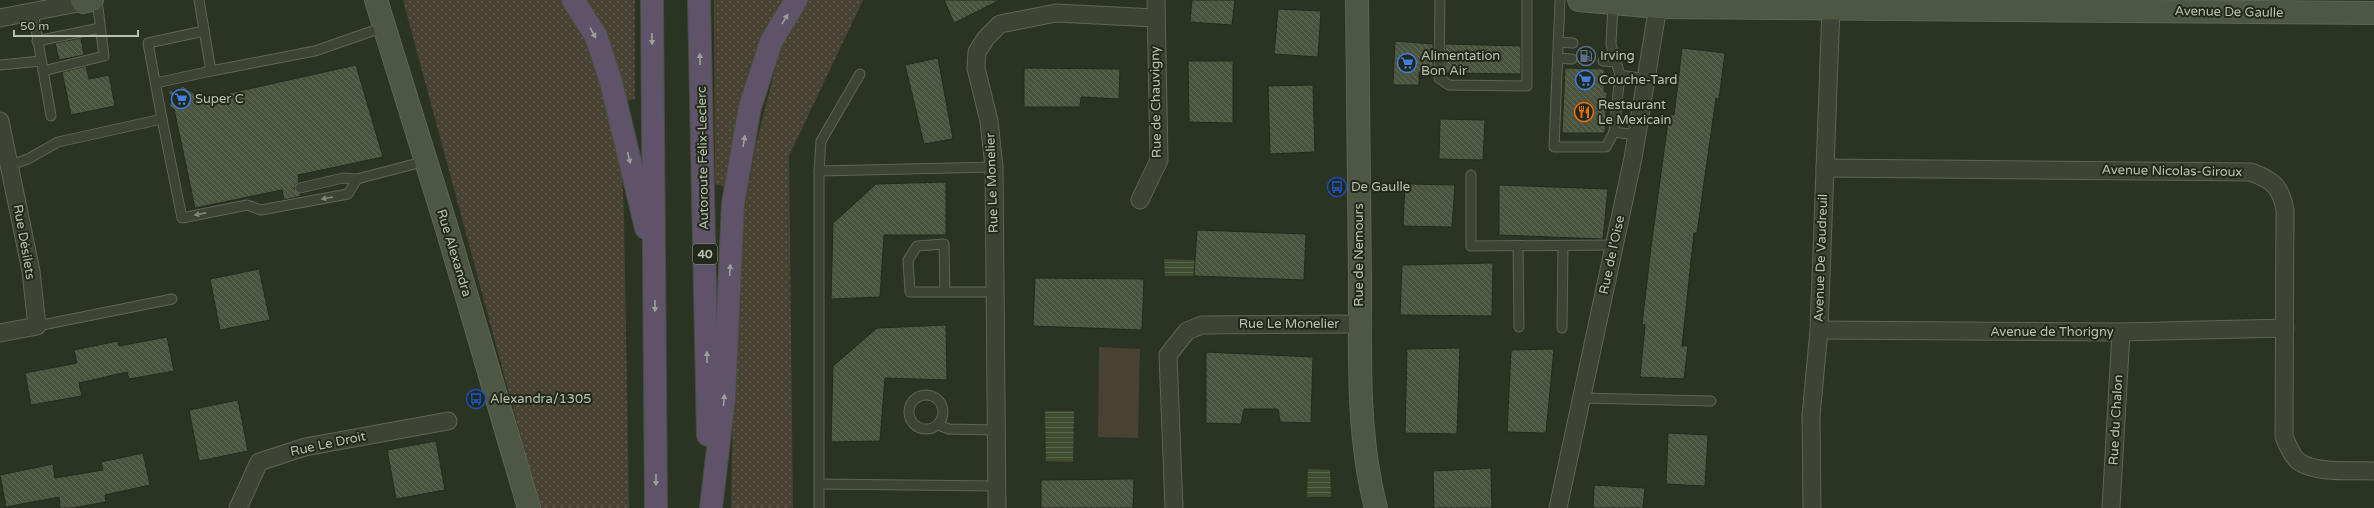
<svg xmlns="http://www.w3.org/2000/svg" width="2374" height="508" font-family="'Varela Round',sans-serif">
	<defs>
		<pattern id="grass-dots" width="8" height="8" patternUnits="userSpaceOnUse"><rect width="8" height="8" fill="#484233"/><path d="M2 2h.1M6 6h.1" fill="none" stroke="#605c4e" stroke-width="1.8" stroke-linecap="round"/></pattern>
		<pattern id="water-rules" width="6" height="5" patternUnits="userSpaceOnUse"><rect width="6" height="5" fill="#3e4e2f"/><path d="M0 2.5h6" fill="none" stroke="#58664b"/></pattern>
		<pattern id="building-back-hatch" width="6" height="6" patternUnits="userSpaceOnUse"><rect width="6" height="6" fill="#49533e"/><path d="M-1 5l2 2M0 0l6 6M5-1l2 2" fill="none" stroke="#616a57"/></pattern>
	</defs>
	<rect width="100%" height="100%" fill="#2b3322"/>
	<g fill="url(#grass-dots)">
		<path d="M403 0H564L588 37 620 137 624 214 629 508H540Z"/>
		<path d="M579 0H635V99L626 101Z"/>
		<path d="M714 0H783L759 53 729 187 715 184Z"/>
		<path d="M807 0H863L789 156 793 508H731L734 333 739 240 756 144 780 50Z"/>
	</g>
	<path fill="#484233" d="M1099 347 1140 349 1138 438 1098 437Z"/>
	<g fill="url(#water-rules)">
		<path d="M1164 259 1196 260 1194 276H1165Z"/>
		<path d="M1045 411H1074L1073 462 1046 461Z"/>
		<path d="M1308 469 1330 470 1331 497H1307Z"/>
	</g>
	<g fill="url(#building-back-hatch)" stroke="#242b1c">
		<path d="M944 0H1000L954 23Z"/>
		<path d="M1192 0H1235L1232 25 1190 22Z"/>
		<path d="M1278 9 1321 11 1318 57 1274 54Z"/>
		<path d="M81 38 84 55 59 60 55 43Z"/>
		<path d="M1395 41 1433 44V73L1419 72V85H1393Z"/>
		<path d="M1445 44 1521 46V74L1445 73Z"/>
		<path d="M1682 48 1725 53 1719 99 1716 98 1697 233H1694L1682 346H1688L1684 379 1640 377 1645 325 1642 324 1651 247 1669 114 1674 115Z"/>
		<path d="M938 58 953 139 924 144 905 65Z"/>
		<path d="M1188 61H1233V123L1189 122Z"/>
		<path d="M356 65 383 157 298 175 299 182 296 184 294 189 302 196 284 200 282 190 195 208 174 109 169 106 182 86 203 99Z"/>
		<path d="M86 66 89 79 109 75 115 106 71 115 62 72Z"/>
		<path d="M1024 68 1120 69 1119 99 1081 97 1080 107H1024Z"/>
		<path d="M1565 68 1605 69 1604 92H1607L1605 133H1562Z"/>
		<path d="M1313 85 1315 152 1270 154 1268 86Z"/>
		<path d="M1440 119 1485 120 1483 160 1439 159Z"/>
		<path d="M946 182V235H884L880 297 831 299 833 223 876 184Z"/>
		<path d="M1405 184 1455 185 1452 227 1403 226Z"/>
		<path d="M1499 185 1608 189 1603 239 1499 235Z"/>
		<path d="M1197 230 1306 234 1304 280 1194 276Z"/>
		<path d="M1493 263 1492 316 1400 315 1402 265Z"/>
		<path d="M259 269 270 320 220 330 210 279Z"/>
		<path d="M1035 278 1144 279 1142 330 1033 326Z"/>
		<path d="M946 325 947 380 885 378 880 441 831 442 833 366 877 328Z"/>
		<path d="M167 337 174 371 129 379 127 372 79 383 82 396 31 405 25 373 77 363 74 350 118 341 119 346Z"/>
		<path d="M1460 348 1457 434 1405 433 1407 349Z"/>
		<path d="M1554 349 1546 433 1507 432 1511 350Z"/>
		<path d="M1206 352 1313 357 1311 423 1280 422 1278 409H1244L1241 424 1206 423Z"/>
		<path d="M238 400 248 451 199 461 189 410Z"/>
		<path d="M1668 433 1708 435 1705 486 1666 484Z"/>
		<path d="M436 441 445 490 396 499 387 450Z"/>
		<path d="M143 453 150 485 105 495 106 502 72 508H60L59 497 6 507 0 475 53 464 55 478 103 470 101 462Z"/>
		<path d="M1491 468 1492 508H1434L1433 471Z"/>
		<path d="M1134 479 1133 508H1041V480Z"/>
		<path d="M1594 485 1645 488 1643 508H1593Z"/>
	</g>
	<g fill="none" stroke-linecap="round" stroke-linejoin="round">
		<defs>
			<g id="lane">
				<path d="M199 0 211 71 315 51 384 27"/>
				<path d="M1440 0 1439 78 1449 85 1527 86V0"/>
				<path d="M1560 0 1554 147H1606L1614 132 1637 135"/>
				<path d="M1613 4 1611 44 1620 75 1614 132"/>
				<path d="M33 12 51 116"/>
				<path d="M37 41 100 28"/>
				<path d="M1558 42 1573 43"/>
				<path d="M1558 58 1572 59"/>
				<path d="M1603 61 1615 62"/>
				<path d="M0 65 41 61"/>
				<path d="M43 71 104 56 97 0"/>
				<path d="M1620 75 1645 79"/>
				<path d="M156 83 211 71"/>
				<path d="M162 119 182 218 247 205 261 210 348 194 357 179"/>
				<path d="M10 165 28 159 58 142 162 119 148 43 204 31"/>
				<path d="M819 171 821 141 860 74"/>
				<path d="M1471 175V246L1614 245"/>
				<path d="M300 188 343 178 357 179 426 161"/>
				<path d="M1518 246 1519 327"/>
				<path d="M945 292 944 244 917 246 908 260 910 292H994"/>
				<path d="M37 326 172 299"/>
				<path d="M1562 328 1563 246"/>
				<circle cx="926" cy="412" r="17"/>
				<path d="M1581 398 1711 401"/>
				<path d="M938 425 949 429 995 430"/>
				<path d="M819 484 995 486"/>
				<path d="M819 508V171L994 167"/>
			</g>
			<g id="street">
				<path d="M0 18 83 2"/>
				<path d="M0 121 31 271 37 326 0 333"/>
				<path d="M1825 168 2251 172C2272 180 2281 186 2285 210L2284 437C2288 445 2291 455 2298 461 2315 474 2354 470 2374 471"/>
				<path d="M1140 200 1159 160 1156 0"/>
				<path d="M1819 330 2121 332 2285 328"/>
				<path d="M238 508 259 462 305 447 448 421"/>
				<path d="M997 508 994 167 989 121 976 68 977 52 986 38 1000 24 1056 13 1155 18"/>
				<path d="M1174 508 1168 355 1187 331 1202 325 1360 324"/>
				<path d="M1558 508 1633 158 1659 0"/>
				<path d="M1812 508 1811 416 1819 330 1831 8"/>
				<path d="M2111 508 2121 332"/>
			</g>
			<g id="secondary">
				<path d="M82 0 83 2 92 0"/>
				<path d="M376 0 447 229 529 508"/>
				<path d="M1357 0C1358 94 1359 188 1360 282 1360 356 1357 436 1376 508"/>
				<path d="M1579 0 1658 7 2374 13"/>
			</g>
			<g id="highway">
				<path d="M573 0 596 36 611 82 646 228"/>
				<path d="M652 0 656 508"/>
				<path d="M699 0 708 435"/>
				<path d="M711 508 724 398 733 204 750 107 771 42 796 0"/>
			</g>
		</defs>
		<use href="#lane" stroke="#5d6555" stroke-width="11"/>
		<use href="#street" stroke="#5d6555" stroke-width="19"/>
		<use href="#secondary" stroke="#5d6555" stroke-width="24"/>
		<use href="#highway" stroke="#484f3f" stroke-width="24"/>
		<path stroke="#5e604e" stroke-width="2.5" stroke-dasharray="3 3" stroke-linecap="butt" d="M170 92 175 96"/>
		<use href="#lane" stroke="#3d4435" stroke-width="9"/>
		<use href="#street" stroke="#3d4435" stroke-width="17"/>
		<use href="#secondary" stroke="#4d5743" stroke-width="22"/>
		<use href="#highway" stroke="#5e5369" stroke-width="22"/>
	</g>
	<defs><path id="oneway-solid" d="M-6-.8H1V-3.2L6.5 0L1 3.2V.8H-6Z"/></defs>
	<g fill="#9da09a">
		<use href="#oneway-solid" transform="translate(785 19) rotate(-59)"/>
		<use href="#oneway-solid" transform="translate(593 33) rotate(61)"/>
		<use href="#oneway-solid" transform="translate(652 39) rotate(89)"/>
		<use href="#oneway-solid" transform="translate(700 59) rotate(-91)"/>
		<use href="#oneway-solid" transform="translate(744 141) rotate(-80)"/>
		<use href="#oneway-solid" transform="translate(629 158) rotate(77)"/>
		<use href="#oneway-solid" transform="translate(730 270) rotate(-87)"/>
		<use href="#oneway-solid" transform="translate(655 306) rotate(90)"/>
		<use href="#oneway-solid" transform="translate(707 357) rotate(-91)"/>
		<use href="#oneway-solid" transform="translate(724 400) rotate(-85)"/>
		<use href="#oneway-solid" transform="translate(656 480) rotate(90)"/>
	</g>
	<g fill="#818978">
		<use href="#oneway-solid" transform="translate(327 198) rotate(170)"/>
		<use href="#oneway-solid" transform="translate(200 214) rotate(169)"/>
	</g>
	<defs>
		<symbol id="fuel-ring" viewBox="-11 -11 22 22"><circle r="9.5" fill="#22291a" stroke="#5c6f8a" stroke-width="1.5"/><path d="M-5.5-6h7V0h2V4h1.3V-2.5L3-4.5l.8-.8L6-3V5H2.5V1h-1V6h-7ZM-4.2-4.7v3.2H.2V-4.7Z" fill="#5c6f8a"/></symbol>
		<symbol id="supermarket-ring" viewBox="-11 -11 22 22"><circle r="9.5" fill="#22291a" stroke="#3f7fe0" stroke-width="1.5"/><path d="M-6-5.5h2.5l.6 2H6L4.5 2H-2.5L-4.4-4H-6ZM-1.5 3.2a1.3 1.3 0 1 0 .1 0ZM3 3.2a1.3 1.3 0 1 0 .1 0Z" fill="#3f7fe0"/></symbol>
		<symbol id="restaurant-ring" viewBox="-11 -11 22 22"><circle r="9.5" fill="#22291a" stroke="#e8710a" stroke-width="1.5"/><path d="M-5-6h1v4h1v-4h1v4h1v-4h1v5L-1.5 .5V6h-2V.5L-5-1ZM5-6V6H3V1.5H1.5Q1.5-4 5-6Z" fill="#e8710a"/></symbol>
		<symbol id="bus-ring" viewBox="-11 -11 22 22"><circle r="9.5" fill="#22291a" stroke="#1a4fb4" stroke-width="1.5"/><path d="M-5-6H5V4H4V6H2V4H-2V6H-4V4H-5ZM-3.5-4V0h7V-4ZM-3.5 1.2v1.5H-2V1.2ZM2 1.2v1.5H3.5V1.2Z" fill="#1a4fb4"/></symbol>
	</defs>
	<g fill-rule="evenodd">
		<use href="#fuel-ring" x="1575" y="45" width="22" height="22"/>
		<use href="#supermarket-ring" x="1396" y="52" width="22" height="22"/>
		<use href="#supermarket-ring" x="1574" y="69" width="22" height="22"/>
		<use href="#supermarket-ring" x="170" y="88" width="22" height="22"/>
		<use href="#restaurant-ring" x="1573" y="101" width="22" height="22"/>
		<use href="#bus-ring" x="1326" y="176" width="22" height="22"/>
		<use href="#bus-ring" x="465" y="388" width="22" height="22"/>
	</g>
	<g text-anchor="middle" dominant-baseline="central" stroke-width="4" stroke-linejoin="round" paint-order="stroke">
		<rect fill="#22291a" stroke="#8b9382" stroke-width="1" x="693" y="244" width="24" height="20" rx="3"/>
		<g font-size="12" font-weight="bold" fill="#b8c1af">
			<text x="705" y="254">40</text>
		</g>
		<g font-size="13" fill="#b8c1af" stroke="#22291a">
			<text transform="translate(2229 12) rotate(1)">Avenue De Gaulle</text>
			<text transform="translate(1156 102) rotate(-91)">Rue de Chauvigny</text>
			<text transform="translate(703 158) rotate(-91)">Autoroute Félix-Leclerc</text>
			<text transform="translate(2172 171) rotate(1)">Avenue Nicolas-Giroux</text>
			<text transform="translate(992 183) rotate(-92)">Rue Le Monelier</text>
			<text transform="translate(24 242) rotate(80)">Rue Désilets</text>
			<text transform="translate(454 253) rotate(73)">Rue Alexandra</text>
			<text transform="translate(1359 255) rotate(-90)">Rue de Nemours</text>
			<text transform="translate(1612 255) rotate(-78)">Rue de l'Oise</text>
			<text transform="translate(1821 258) rotate(-88)">Avenue De Vaudreuil</text>
			<text x="1289" y="324">Rue Le Monelier</text>
			<text x="2052" y="332">Avenue de Thorigny</text>
			<text transform="translate(2116 420) rotate(-87)">Rue du Chalon</text>
			<text transform="translate(328 444) rotate(-12)">Rue Le Droit</text>
		</g>
		<g font-size="13" fill="#b8c1af" stroke="#22291a" text-anchor="start">
			<text x="1421" y="56">Alimentation<tspan x="1421" dy="15">Bon Air</tspan></text>
			<text x="1600" y="56">Irving</text>
			<text x="1599" y="80">Couche-Tard</text>
			<text x="195" y="99">Super C</text>
			<text x="1598" y="105">Restaurant<tspan x="1598" dy="15">Le Mexicain</tspan></text>
			<text x="1351" y="187">De Gaulle</text>
			<text x="490" y="399">Alexandra/1305</text>
		</g>
	</g>
	<path d="M14 30v6h124v-6" fill="none" stroke="#b8c1af" stroke-width="2"/>
	<text x="20" y="30" font-size="12" fill="#b8c1af" stroke="#22291a" stroke-width="3" paint-order="stroke">50 m</text>
</svg>
